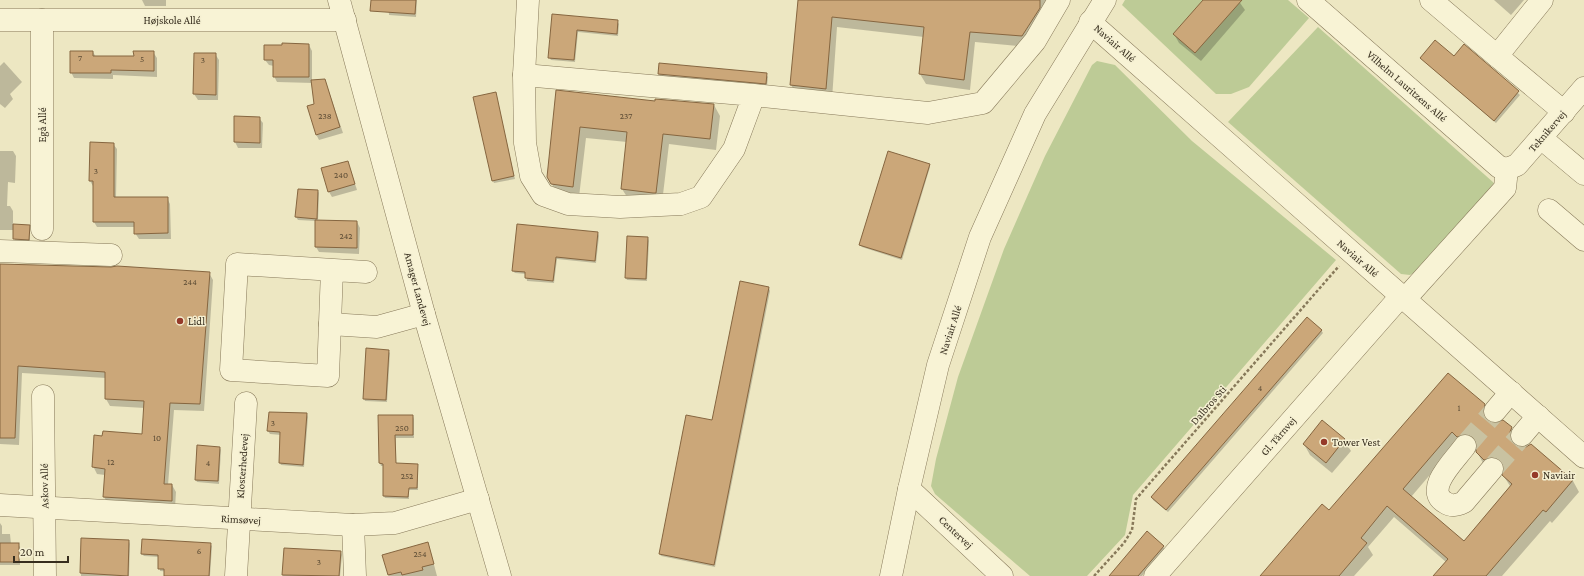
<svg xmlns="http://www.w3.org/2000/svg" width="1584" height="576" font-family="'Crimson Pro',serif">
	<rect width="100%" height="100%" fill="#ede7c2"/>
	<g fill="#bdcb96">
		<path d="M1125 0H1288L1309 18 1249 87 1231 94H1216L1122 5Z"/>
		<path d="M1318 27 1494 183 1423 267 1410 275 1401 274 1228 122Z"/>
		<path d="M1097 61 1115 65 1192 141 1336 260 1133 495 1125 535 1087 576H1030L935 494 931 486 936 459 958 377 1004 249 1045 156 1092 65Z"/>
	</g>
	<g fill="#0003" fill-rule="evenodd">
		<path d="M142 0H166V6H145Z"/>
		<path d="M388 0H417L416 17 389 15Z"/>
		<path d="M799 0H1047L1028 47 975 42 970 90 926 84 920 74 924 37 837 27 832 99 797 95 791 85Z"/>
		<path d="M1204 0H1238L1245 10 1201 61 1179 43 1174 34Z"/>
		<path d="M1494 0H1524L1511 15Z"/>
		<path d="M553 15 617 21 619 24 618 36 578 32 575 62 551 60 549 57Z"/>
		<path d="M309 45 312 51V81L325 80 343 133 319 140 316 134 313 83 277 82 274 76V66L269 65 265 60Z"/>
		<path d="M1464 45 1520 95 1496 123 1423 60 1454 57Z"/>
		<path d="M93 52 96 57H135L153 52 157 58V77L113 75V79L74 78 71 72Z"/>
		<path d="M215 54 219 60 218 100H198L194 94Z"/>
		<path d="M4 62 22 82 10 94 13 99 5 108 0 104V66Z"/>
		<path d="M659 74H766L768 77 767 86 660 76Z"/>
		<path d="M557 92 656 103 714 105 720 116 716 150 669 144 662 203 629 200 622 189 627 142 586 138 579 197 558 195 548 177Z"/>
		<path d="M496 95 515 179 494 183 493 181Z"/>
		<path d="M235 117 259 118 263 123 262 148H238L235 142Z"/>
		<path d="M113 144 117 149 116 198H167L170 204 171 239H139L135 233V227H97L94 222 93 186 90 181Z"/>
		<path d="M0 151H13L16 156 15 183 8 182 7 206H10L13 211V225L29 226 30 242 15 241 14 230H0Z"/>
		<path d="M348 162 357 190 332 197 329 192Z"/>
		<path d="M929 165 930 167 902 260 862 247 860 245Z"/>
		<path d="M318 191 319 193 318 221 357 222 360 228 359 254 319 252 316 247V221L298 220 296 217Z"/>
		<path d="M598 233 599 236 596 263 557 259 554 283 527 281 526 274 515 273 513 271Z"/>
		<path d="M648 238 649 241 647 281 627 280 626 278Z"/>
		<path d="M0 265 209 273 213 280 204 411 174 410 168 485H172L176 492 175 508 108 504 104 497 105 475 97 474 93 466 143 435 145 408 110 406 106 399V378L22 373 19 445 0 444Z"/>
		<path d="M769 288 770 291 715 567 661 556 660 554Z"/>
		<path d="M1321 330 1323 333 1168 512 1153 500 1152 497Z"/>
		<path d="M388 351 390 353 387 402 365 401 364 398Z"/>
		<path d="M1484 405 1491 416 1490 423 1511 428 1518 439 1516 446 1526 448 1531 445 1573 481 1579 492 1552 523 1550 521 1502 576H1434L1446 562 1394 517 1368 547 1373 555 1354 576H1261L1329 511ZM1458 442 1477 446V452L1483 463 1504 469 1503 475 1510 486 1464 542 1411 497Z"/>
		<path d="M269 413 307 414 308 417 304 467 281 465 280 463 281 435 270 434 268 431Z"/>
		<path d="M379 416H413L414 419V438H396V464L417 465 418 467V490H409V499L385 498 384 496V466H381L380 463Z"/>
		<path d="M1322 422 1344 440 1351 451 1332 473 1310 455 1304 444Z"/>
		<path d="M220 448 221 450 219 484 197 482 196 480Z"/>
		<path d="M0 523 2 526V534H10L11 544H18L20 547V565H0Z"/>
		<path d="M82 539 129 541 130 544 129 576H81Z"/>
		<path d="M210 544 212 546 210 576H174V572L160 571 159 557 144 556 142 554Z"/>
		<path d="M429 546 437 576H389L383 555Z"/>
		<path d="M1163 547 1165 549 1142 576H1113Z"/>
		<path d="M284 549 341 552 342 555 340 576H283Z"/>
	</g>
	<g fill="#cba779" stroke="#866640" fill-rule="evenodd">
		<path d="M371 0H416L415 14 370 11Z"/>
		<path d="M798 0H1040V8L1022 36 970 32 964 80 919 74 924 27 832 17 826 89 790 85Z"/>
		<path d="M1203 0H1242L1195 53 1173 34Z"/>
		<path d="M552 14 618 20 617 34 577 30 574 60 548 58Z"/>
		<path d="M1435 40 1454 56 1464 44 1519 91 1494 121 1420 58Z"/>
		<path d="M282 43 309 44V77H273V60H264V45H282Z"/>
		<path d="M70 51H93V56H134L133 51H154V71L111 70V73H70Z"/>
		<path d="M194 53H216V95L193 94Z"/>
		<path d="M659 63 767 73 766 84 658 74Z"/>
		<path d="M325 79 340 127 316 135 307 106 314 104 311 80Z"/>
		<path d="M556 90 655 101V99L714 104 710 139 663 134 656 193H653L621 189 627 132 580 127 573 187 551 184 547 177Z"/>
		<path d="M496 92 514 176 492 181 473 97Z"/>
		<path d="M234 116 260 117V143L234 142Z"/>
		<path d="M90 142 114 143V197H168V233L134 234V222H93V181H89Z"/>
		<path d="M888 151 930 164 901 258 859 245Z"/>
		<path d="M348 161 355 184 328 192 321 168Z"/>
		<path d="M298 189 318 190 317 219 295 217Z"/>
		<path d="M315 220 357 221V248L315 247Z"/>
		<path d="M13 224 30 225 29 240 13 239Z"/>
		<path d="M517 224 598 232 595 261 556 257 553 281 525 278V272L512 271Z"/>
		<path d="M627 236 648 237 646 279 625 278Z"/>
		<path d="M0 264 111 267 117 266 210 272 200 404 170 403 164 484H172V501L103 497 105 469 92 467 94 435 102 436 103 431 142 434 144 401 105 399V372L18 366 15 438H0Z"/>
		<path d="M740 281 769 287 714 565 659 554 686 415 712 420Z"/>
		<path d="M1307 317 1322 330 1166 510 1151 497Z"/>
		<path d="M366 348 389 350 386 400 363 399Z"/>
		<path d="M1448 373 1485 404 1483 415 1487 420 1493 423 1503 420 1512 427 1510 432V439L1514 444 1520 447H1526L1531 444 1573 480 1546 512 1543 510 1486 576H1433L1448 559 1387 506 1361 538 1367 543 1339 576H1260L1322 504 1329 510ZM1452 432 1457 437 1466 434 1473 436 1477 442 1476 452 1484 460 1494 457 1500 460 1504 465 1502 475 1512 484 1464 541 1403 489Z"/>
		<path d="M269 412 307 413 303 465 279 463 280 432 267 431Z"/>
		<path d="M378 415H413V435H395L396 463 418 464 417 488H409L408 497 383 496V464L379 463Z"/>
		<path d="M1322 420 1345 439 1326 463 1303 444Z"/>
		<path d="M197 445 220 447 218 481 195 480Z"/>
		<path d="M1147 531 1164 546 1138 576H1109Z"/>
		<path d="M81 538 129 540 128 576 80 573Z"/>
		<path d="M142 539 211 543 209 576H164V569H158V555L141 554Z"/>
		<path d="M428 542 434 564 422 567 423 570 402 575 401 572 388 575 382 555Z"/>
		<rect x="0" y="543" width="19" height="19"/>
		<path d="M284 548 341 551 339 576 282 575Z"/>
	</g>
	<g fill="none" stroke-linecap="round" stroke-linejoin="round">
		<g stroke="#c9c2a1" stroke-width="22" stroke-dasharray="22 11" stroke-linecap="butt">
			<path d="M1465 446 1495 411"/>
			<path d="M1492 469 1522 435"/>
		</g>
		<defs>
			<g id="minor">
				<path d="M339 0 424 314 500 576"/>
				<path d="M1308 0 1499 167 1507 169"/>
				<path d="M1431 0 1497 56 1542 0"/>
				<path d="M0 20H345"/>
				<path d="M1090 22 1584 457"/>
				<path d="M1497 56 1564 112"/>
				<path d="M524 75 528 0"/>
				<path d="M754 95 734 149 701 197 681 204 620 207 568 204 543 195 531 176 525 143 524 75 754 95 928 113 983 103 1035 41 1059 0"/>
				<path d="M1541 138 1584 174"/>
				<path d="M1507 169 1517 165 1584 88"/>
				<path d="M1549 210 1584 240"/>
				<path d="M42 229V20"/>
				<path d="M0 251 111 255"/>
				<path d="M332 270 328 376 231 370 237 264 366 272"/>
				<path d="M1405 299 1505 188 1507 169"/>
				<path d="M330 324 377 327 424 314"/>
				<path d="M43 396 45 576"/>
				<path d="M1495 411 1511 392"/>
				<path d="M1522 435 1538 416"/>
				<path d="M1465 446C1456 459 1422 490 1446 503 1452 507 1458 505 1464 502L1492 469"/>
				<path d="M909 489 1002 576"/>
				<path d="M0 505 353 525 395 523 478 499"/>
				<path d="M353 525 355 576"/>
				<path d="M236 576 246 403"/>
				<path d="M891 576 909 489 938 365 980 237 1035 114 1105 0"/>
				<path d="M1155 576 1401 296"/>
			</g>
		</defs>
		<use href="#minor" stroke="#87795a" stroke-width="23"/>
		<path stroke="#87795a" stroke-width="2.5" stroke-dasharray="3 2" stroke-linecap="butt" d="M1094 576 1124 543 1132 530 1136 499 1339 266"/>
		<use href="#minor" stroke="#f8f3d5" stroke-width="22"/>
	</g>
	<g fill="#953a2a" stroke="#f5f0d2" stroke-width="1.5">
		<circle cx="180" cy="321" r="4"/>
		<circle cx="1324" cy="442" r="4"/>
		<circle cx="1535" cy="475" r="4"/>
	</g>
	<g text-anchor="middle" dominant-baseline="central" stroke-width="3" stroke-linejoin="round" paint-order="stroke">
		<g font-size="9" fill="#5c4c35">
			<text x="80" y="58">7</text>
			<text x="142" y="59">5</text>
			<text x="203" y="60">3</text>
			<text x="325" y="116">238</text>
			<text x="626" y="116">237</text>
			<text x="96" y="171">3</text>
			<text x="341" y="175">240</text>
			<text x="346" y="236">242</text>
			<text x="190" y="282">244</text>
			<text x="1260" y="388">4</text>
			<text x="1459" y="408">1</text>
			<text x="273" y="423">3</text>
			<text x="402" y="428">250</text>
			<text x="157" y="438">10</text>
			<text x="111" y="462">12</text>
			<text x="208" y="463">4</text>
			<text x="407" y="476">252</text>
			<text x="199" y="551">6</text>
			<text x="420" y="554">254</text>
			<text x="319" y="562">3</text>
		</g>
		<g font-size="11" fill="#372e1e" stroke="#f5f0d2">
			<text x="172" y="20">Højskole Allé</text>
			<text transform="translate(1115 43) rotate(41)">Naviair Allé</text>
			<text transform="translate(1407 86) rotate(41)">Vilhelm Lauritzens Allé</text>
			<text transform="translate(42 125) rotate(-90)">Egå Allé</text>
			<text transform="translate(1547 131) rotate(-49)">Teknikervej</text>
			<text transform="translate(1358 258) rotate(41)">Naviair Allé</text>
			<text transform="translate(418 289) rotate(75)">Amager Landevej</text>
			<text transform="translate(950 330) rotate(-72)">Naviair Allé</text>
			<text transform="translate(1208 405) rotate(-49)">Dalbros Sti</text>
			<text transform="translate(1278 436) rotate(-49)">Gl. Tårnvej</text>
			<text transform="translate(242 466) rotate(-86)">Klosterhedevej</text>
			<text transform="translate(44 486) rotate(-91)">Askov Allé</text>
			<text transform="translate(241 519) rotate(3)">Rimsøvej</text>
			<text transform="translate(956 532) rotate(43)">Centervej</text>
		</g>
		<g font-size="11" fill="#372e1e" stroke="#f5f0d2" text-anchor="start">
			<text x="188" y="321">Lidl</text>
			<text x="1332" y="442">Tower Vest</text>
			<text x="1543" y="475">Naviair</text>
		</g>
	</g>
	<path d="M14 556v6h54v-6" fill="none" stroke="#372e1e" stroke-width="2"/>
	<text x="20" y="556" font-size="12" fill="#372e1e" stroke="#f5f0d2" stroke-width="3" paint-order="stroke">20 m</text>
</svg>
